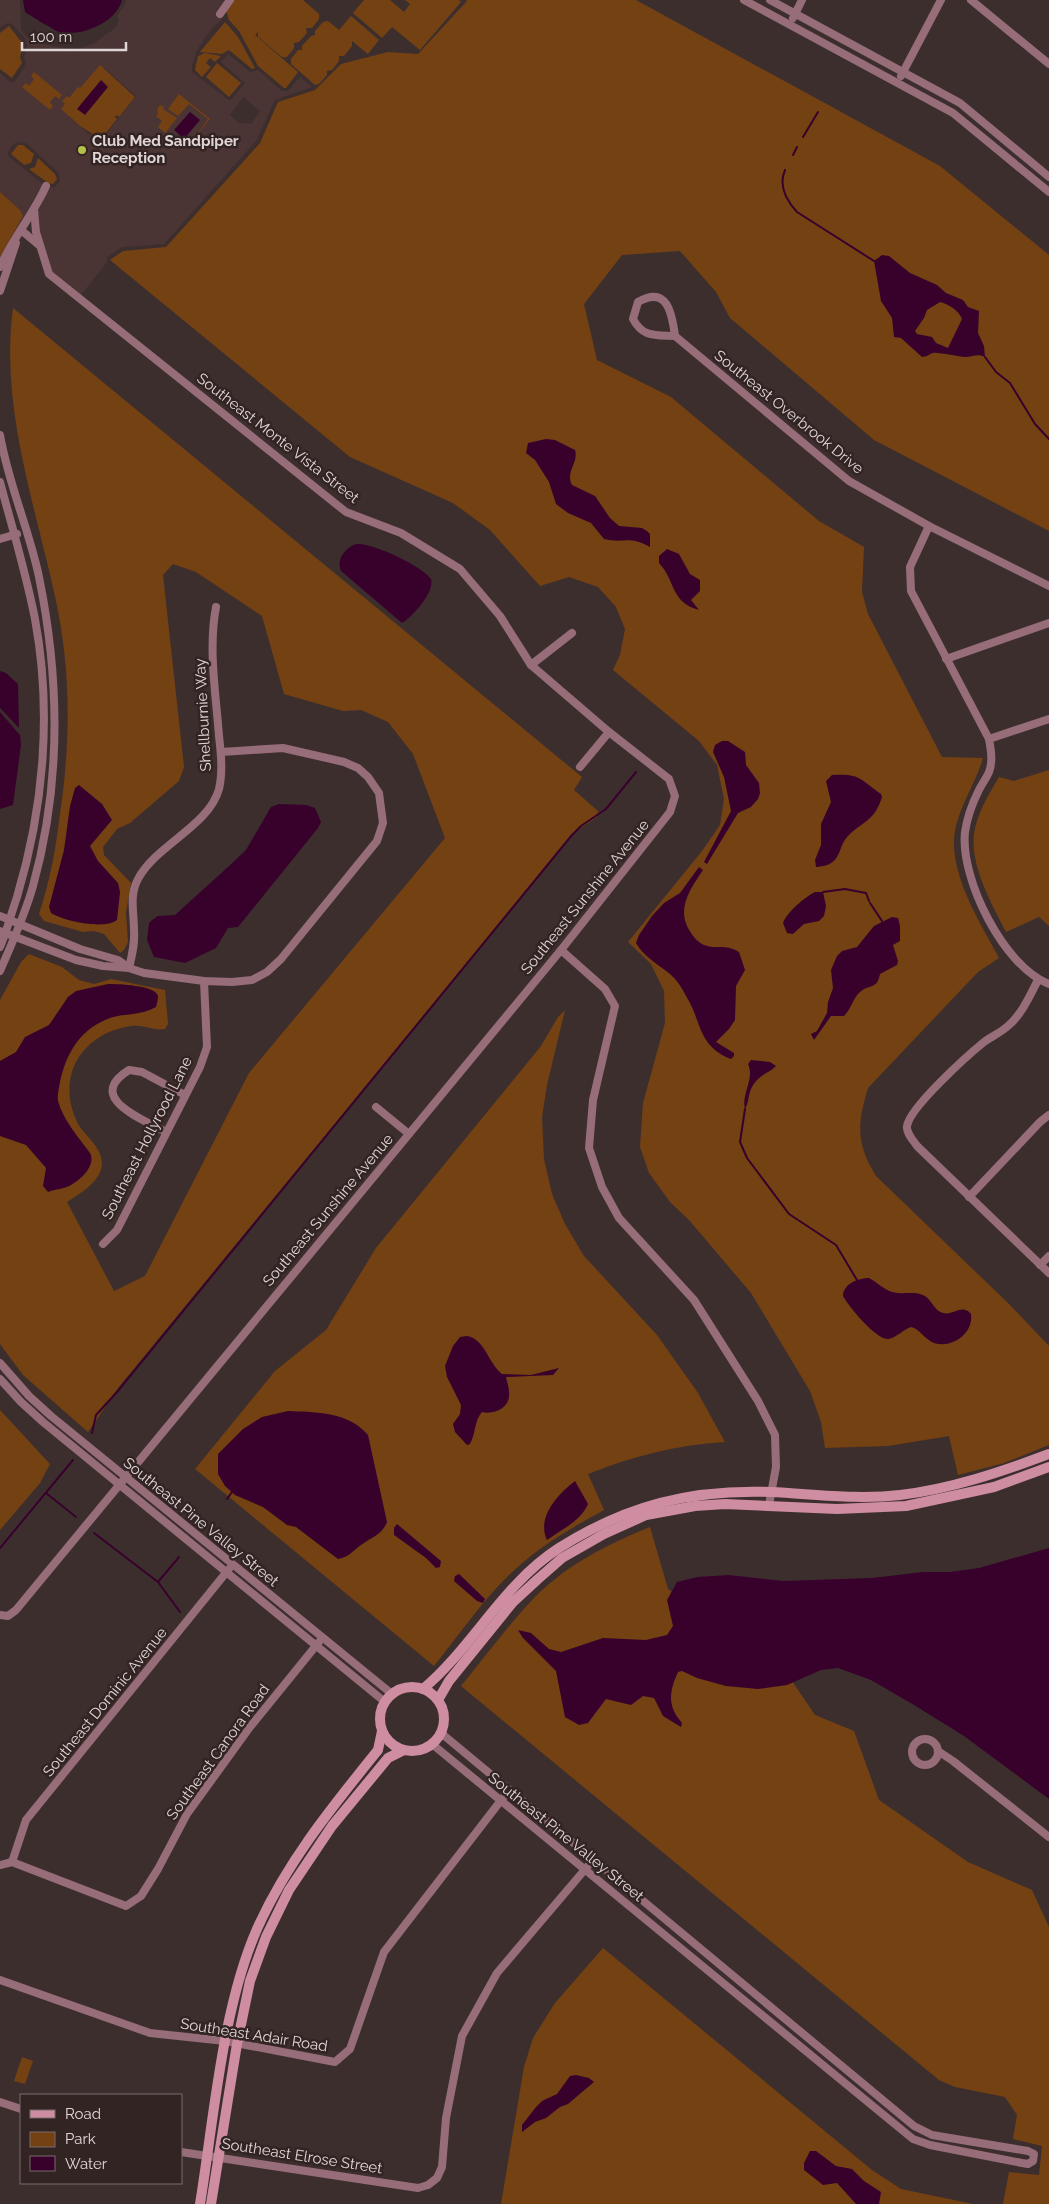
<svg xmlns="http://www.w3.org/2000/svg" width="1049" height="2204" font-family="Raleway,sans-serif">
	<rect width="100%" height="100%" fill="#3d2e2e"/>
	<path fill="#4b3434" fill-rule="evenodd" d="M0 0H20L21 30 28 38 37 43 74 50 93 44 115 28 119 21 117 16 124 6 126 0H219L224 1 215 14 221 19 224 18 213 27 197 50 192 65V72L229 100 232 99 245 83 221 62 228 54 250 72 258 70 282 91H288L300 77 312 87 275 100 256 141 164 244 122 247 107 257V262L81 295 52 272 40 232 38 210 50 187H55L60 181 58 172 26 143 17 142 12 145 7 155 43 184 17 228 20 210 0 192V73L10 82 15 81 26 65 24 58 27 45 25 38 12 24 7 23 0 28ZM104 68 136 96 102 139 94 134H89L69 117ZM243 97 260 111 251 124 239 123 230 115Z"/>
	<g fill="#744113">
		<path d="M233 0H303L319 14V19L312 28H306L307 33 299 42 294 43V48L287 57H282L258 37V32L255 35 298 72 286 88H284L258 66 239 31 229 20 226 11Z"/>
		<path d="M364 0H390L404 12 410 4 405 0H459L461 2 420 50 392 27 382 38 353 13Z"/>
		<path d="M466 0H636L940 166 1049 255V531L874 440 730 318 716 292 680 251 622 255 584 304 597 360 671 397 819 521 864 547 862 592 868 614 942 757 983 758C976 782 962 802 956 826 945 868 980 923 999 958L978 972 868 1088C857 1124 856 1144 876 1176L1009 1304 1049 1346V1445L1004 1463 958 1475 949 1436 888 1446 825 1448 821 1422 810 1391 751 1293 689 1220 670 1202 649 1173 640 1147 643 1103 665 1023 664 991 651 964 628 942 702 851 720 825 724 799 717 765 699 741 613 670 620 655 625 629 616 607 598 587 569 577 540 586 490 530 453 503 350 457 110 260 123 251 166 247 260 143 278 102 315 90 341 64 388 52 418 54 467 1Z"/>
		<path d="M351 16 379 40 368 54 352 41V46L344 56H339V61L332 70 327 71V75L319 84 315 85 291 64V59L298 50H302V46L311 36 315 35V31L323 22 328 21 339 30Z"/>
		<path d="M225 22 238 37 255 68 252 69 229 50 222 54 200 52Z"/>
		<path d="M9 26 23 44 20 57 22 63 12 78 0 69V33Z"/>
		<path d="M205 53 221 56 215 62 210 58 206 63 211 67 202 77 195 70 198 56Z"/>
		<path d="M217 63 241 83 229 97 206 77Z"/>
		<path d="M100 65 135 97 119 117 117 115 115 117 117 119 101 139 80 126 61 109 65 104 62 101 67 96 69 98 78 87 80 88Z"/>
		<path d="M34 72 62 95 59 99 55 96 50 102 53 106 50 110 22 87 26 83 29 86 34 79 31 76Z"/>
		<path d="M179 94 210 119 195 137 208 119 189 104 178 116 168 109Z"/>
		<path d="M160 105 164 107 163 109 177 118 166 132 185 147 193 139 185 149 158 127 162 121 156 116 158 114 157 109Z"/>
		<path d="M18 145H23L34 154 31 163 24 165 11 154Z"/>
		<path d="M38 158 55 174 57 179 53 184 48 183 29 169 35 167Z"/>
		<path d="M0 192 20 210 23 216 0 257Z"/>
		<path d="M13 308 582 777 574 790 598 811 597 817 572 834 118 1388 88 1432 23 1375 0 1344V1000L21 962 29 954 62 967 79 980 94 984 111 979 165 990 168 1024 165 1029C154 1031 143 1024 131 1026 83 1033 55 1075 77 1122 84 1136 102 1146 102 1164 101 1181 80 1194 67 1202L114 1291 145 1276 249 1073 445 838 413 754 388 722 361 710 343 711 284 694 262 616 196 572 173 564 163 575 184 767 179 781 130 823 117 829 103 847 104 855 131 883 126 913 128 942 124 950 120 953 104 934 94 931 83 932 44 921 39 914C50 881 56 848 60 814 71 740 71 669 55 596 34 501 0 406 13 308Z"/>
		<path d="M1049 770V926L1039 917 1006 932C992 904 970 866 974 834 977 813 989 794 999 777L1014 781Z"/>
		<path d="M565 1010 547 1085 542 1117 544 1159 552 1194 565 1224 584 1256 657 1335 698 1393 725 1442C675 1445 634 1456 588 1474L604 1510C569 1529 535 1549 507 1577 480 1604 458 1636 434 1666L195 1469 275 1371 326 1330 376 1248 541 1046 558 1017Z"/>
		<path d="M0 1410 50 1464 40 1483 0 1530Z"/>
		<path d="M650 1527 668 1589 792 1681 815 1715 854 1731 879 1800 968 1862 1032 1890 1049 1927V2204H1003L1009 2172 1039 2175 1042 2146 1013 2139 1017 2115 1005 2097 955 2087 939 2080 461 1686C485 1657 509 1624 534 1598 566 1565 608 1544 650 1527Z"/>
		<path d="M603 1948 872 2170 901 2189 973 2204H501L524 2067 533 2038 555 2003Z"/>
		<path d="M22 2057 33 2061 25 2084 14 2081Z"/>
	</g>
	<g fill="#38012c" fill-rule="evenodd">
		<path d="M23 0H122C116 23 81 37 59 32 54 30 29 15 25 12Z"/>
		<path d="M101 80 108 87 85 115 77 109Z"/>
		<path d="M190 112 200 120 184 139 174 130Z"/>
		<path d="M882 255 889 256 910 273 937 285 946 293 963 300 968 307 979 311 978 333 984 346 985 357C978 353 972 357 965 357 959 357 938 352 933 353 929 354 927 357 922 357L901 338 894 337 892 318 881 301 874 261ZM940 302C949 304 959 311 962 319L948 348 936 343 932 337 917 334 915 331 924 318 927 310Z"/>
		<path d="M546 439 555 440 575 450C579 463 565 472 572 485L595 496 610 518 619 526 642 528 647 531 650 534V547C628 535 624 544 604 539L591 523 568 513 556 504 549 482 535 460 526 453 528 443Z"/>
		<path d="M356 544C372 542 422 566 431 579 435 592 413 616 402 623L341 571C336 559 345 548 356 544Z"/>
		<path d="M667 549 679 554 690 574 700 580V591L691 600 699 610C670 602 676 581 659 563V556Z"/>
		<path d="M0 671 6 673 18 684 19 728 0 708Z"/>
		<path d="M0 712 20 735 21 745 13 805 0 809Z"/>
		<path d="M722 741H728L745 752 746 765 759 783 760 793 758 799 751 807 738 813 707 864 704 862 731 811 724 777 713 752 715 745Z"/>
		<path d="M832 775C860 773 860 779 881 794L882 797C874 822 864 820 848 836 837 847 843 866 816 867L815 860 821 845V824L831 802 826 781Z"/>
		<path d="M79 785 102 804 112 820 90 846 98 861 118 883 120 892 117 920C105 930 63 921 51 913L49 907 64 850 70 806 75 788Z"/>
		<path d="M279 804 306 805 315 808 321 822 318 828 238 927 228 928 216 948 185 963 154 957 147 940 149 923 152 920 158 916 175 915 229 866 246 850 271 807Z"/>
		<path d="M699 867 703 870C691 888 677 907 688 928 692 935 697 942 704 945 717 950 724 943 739 952L745 970 736 986 735 1020 729 1029 716 1042 734 1053V1056L731 1059C697 1046 702 1021 686 996 682 988 677 980 670 974 659 965 643 956 636 943L639 935 652 916 664 903 680 893Z"/>
		<path d="M815 892H823L826 906 824 916 819 921 804 924 793 934 787 933 783 923C787 912 805 897 815 892Z"/>
		<path d="M892 917 898 918 900 926V941L893 945 898 961 897 965 880 974C877 990 869 984 860 992 853 998 851 1009 844 1016H831L814 1040 811 1034 817 1031 827 1013 828 1002 833 988 831 970 837 956 842 951 857 947 874 926Z"/>
		<path d="M108 984C118 984 155 985 158 996 158 999 157 1004 156 1007 139 1017 122 1012 105 1020 78 1032 66 1055 60 1082 59 1088 57 1095 58 1101 63 1120 79 1138 90 1153 96 1165 82 1179 71 1185 65 1189 55 1189 48 1192L43 1186 46 1168 26 1145 0 1136V1061L16 1052 25 1037 49 1025 68 997 76 991Z"/>
		<path d="M751 1060 770 1062 776 1066C770 1073 759 1074 752 1087 748 1094 749 1103 745 1109 741 1094 755 1079 748 1064Z"/>
		<path d="M869 1278C877 1282 883 1289 892 1292 902 1295 913 1291 923 1295 932 1299 934 1311 943 1313 953 1316 962 1303 971 1314 974 1333 952 1349 934 1343 924 1339 920 1329 911 1327 903 1330 897 1337 889 1339 877 1341 849 1307 843 1296 843 1284 858 1278 869 1278Z"/>
		<path d="M467 1336C485 1339 488 1363 502 1374L531 1375 559 1368 553 1375 506 1377C507 1382 509 1387 509 1392 511 1408 494 1415 482 1412 474 1421 476 1433 470 1444L467 1445 455 1432 453 1424 460 1414 461 1405 447 1377 445 1366 453 1346 460 1337Z"/>
		<path d="M288 1411C316 1412 349 1412 368 1435L387 1522C382 1535 372 1537 361 1545 352 1551 350 1557 338 1559L296 1527 287 1525 263 1507 235 1495 225 1486 218 1474V1454L243 1429 262 1417Z"/>
		<path d="M575 1481 588 1504C580 1522 562 1529 547 1540 536 1517 559 1493 575 1481Z"/>
		<path d="M397 1524 441 1561 440 1567 436 1568 426 1558 394 1535V1528Z"/>
		<path d="M1049 1548V1799L964 1736 914 1705 871 1680 838 1668 821 1670 787 1685 758 1689 726 1686 697 1678 682 1671 678 1672C669 1692 667 1706 682 1723L681 1727 663 1716 654 1698 643 1696 631 1705 606 1699 588 1723 579 1725 565 1717 556 1671 523 1638 518 1630 531 1633 549 1649 561 1652 603 1638 646 1640 667 1635 673 1626 667 1600 677 1582 697 1577 729 1575 783 1581 872 1578 923 1572H950L979 1568Z"/>
		<path d="M459 1574 485 1599 483 1603 477 1601 454 1581 455 1576Z"/>
		<path d="M576 2075 589 2078 594 2082 568 2104 560 2107 546 2118 535 2122 522 2132V2125L536 2107 542 2101 557 2094 570 2076Z"/>
		<path d="M810 2151H816L836 2166 852 2169 864 2181 881 2192 879 2204H856L837 2183 823 2185 804 2170V2163Z"/>
	</g>
	<g fill="none" stroke-linecap="round" stroke-linejoin="round">
		<g stroke="#38012c" stroke-width="2">
			<path d="M803 137 818 112"/>
			<path d="M793 155 797 147"/>
			<path d="M785 170C778 186 786 200 797 212L874 261"/>
			<path d="M985 357 996 372 1010 383 1035 424 1049 439"/>
			<path d="M823 892 845 889 866 893 869 901"/>
			<path d="M870 903 882 921"/>
			<path d="M745 1109 740 1142 747 1158 789 1214 836 1245 857 1280"/>
			<path d="M92 1433 96 1415 117 1392 572 835 581 826 606 809 636 772"/>
			<path d="M46 1493 76 1517"/>
			<path d="M227 1499 232 1492"/>
			<path d="M94 1533 158 1582 180 1612"/>
			<path d="M0 1548 73 1460"/>
			<path d="M158 1582 179 1557"/>
		</g>
		<g stroke="#966d79" stroke-width="8">
			<path d="M744 0 953 113 1049 192"/>
			<path d="M770 0 960 103 1049 177"/>
			<path d="M971 0 1049 64"/>
			<path d="M220 14 230 0"/>
			<path d="M793 18 802 0"/>
			<path d="M901 76 941 0"/>
			<path d="M21 230 40 246"/>
			<path d="M0 267C12 239 33 215 46 186"/>
			<path d="M0 291 16 243"/>
			<path d="M675 336C672 313 667 285 638 302L633 319C643 338 656 335 675 336L849 481 929 526 1049 586"/>
			<path d="M0 435C8 483 29 529 39 577 60 680 61 785 33 886 25 915 12 943 0 971"/>
			<path d="M0 482C12 527 26 573 35 619 52 711 44 807 17 897 11 914 7 931 0 947"/>
			<path d="M929 526 910 567 911 591 989 739C991 750 993 762 989 772 986 779 981 785 978 792 972 804 967 819 965 832 960 879 1004 967 1049 984"/>
			<path d="M0 539 17 534"/>
			<path d="M946 659 1049 623"/>
			<path d="M531 665 572 633"/>
			<path d="M989 739 1049 719"/>
			<path d="M580 767 609 732"/>
			<path d="M0 916 80 949 118 960 129 968"/>
			<path d="M0 931 76 960 103 966 129 968 144 973 204 981 232 982 252 980 267 972 281 959 377 841 383 823 379 793 368 777 358 768 344 762 283 748 221 752"/>
			<path d="M561 950 605 989 615 1006 593 1100 589 1148 602 1187 619 1218 694 1300 758 1401 775 1435 776 1467 769 1505"/>
			<path d="M129 968C132 955 135 944 134 930 134 912 129 896 138 879 156 845 209 826 219 789 223 772 221 753 219 736 216 694 208 649 216 607"/>
			<path d="M1038 980C1030 995 1022 1014 1009 1025 1002 1032 992 1036 984 1042 968 1055 910 1107 907 1126 906 1133 913 1140 917 1146L1049 1273"/>
			<path d="M376 1107 409 1134"/>
			<path d="M166 1132C143 1119 84 1098 129 1070L142 1072 185 1095"/>
			<path d="M969 1197 1040 1122 1049 1115"/>
			<path d="M103 1244 117 1230 200 1067 207 1047 204 981"/>
			<path d="M1040 1265 1049 1256"/>
			<path d="M0 1363 29 1396 51 1416 392 1694"/>
			<path d="M0 1379 21 1402 43 1422 385 1702"/>
			<path d="M0 1615 8 1616 16 1610 561 950 670 812 675 796 669 779 609 732 531 665 500 616 460 569 401 533 346 512 49 274 36 232 34 209"/>
			<circle cx="925" cy="1752" r="13"/>
			<path d="M432 1744 913 2139 930 2145 1022 2163 1028 2164 1033 2161 1034 2154 1028 2151 932 2135 914 2126 441 1733"/>
			<path d="M938 1751 953 1761 1049 1837"/>
			<path d="M12 1862 126 1906 141 1896 158 1869 187 1814 250 1727 319 1642"/>
			<path d="M12 1862 26 1820 229 1569"/>
			<path d="M0 1865 12 1862"/>
			<path d="M0 1980 150 2033 225 2041 335 2062 350 2049 384 1952 509 1790"/>
			<path d="M0 2102 21 2109"/>
			<path d="M181 2152 418 2188 428 2185 437 2178 442 2167 446 2118 462 2036 497 1973 593 1860"/>
		</g>
		<g stroke="#ce8da1" stroke-width="10">
			<circle cx="412" cy="1719" r="32"/>
			<path d="M423 1689C473 1647 503 1584 559 1548 627 1505 691 1489 771 1492 814 1494 857 1500 900 1495 951 1489 1001 1472 1049 1454"/>
			<path d="M438 1700 449 1681 513 1602 538 1579 562 1558 604 1534 646 1515 695 1506 725 1504 837 1509 906 1506 994 1487 1049 1467"/>
			<path d="M200 2204C214 2118 222 2009 257 1929 287 1862 332 1807 378 1750L382 1731"/>
			<path d="M211 2204 237 2044 250 1981 266 1937 289 1890 332 1826 388 1758 404 1750"/>
		</g>
	</g>
	<circle fill="#b4c24a" stroke="#332424" stroke-width="2" cx="82" cy="150" r="5"/>
	<g text-anchor="middle" dominant-baseline="central" stroke-width="5" stroke-linejoin="round" paint-order="stroke">
		<g font-size="15" font-weight="bold" fill="#e0d5d5" stroke="#332424" text-anchor="start">
			<text x="92" y="141">Club Med Sandpiper<tspan x="92" dy="17">Reception</tspan></text>
		</g>
		<g font-size="15" fill="#e0d5d5" stroke="#332424">
			<text transform="translate(789 412) rotate(39)">Southeast Overbrook Drive</text>
			<text transform="translate(278 438) rotate(38)">Southeast Monte Vista Street</text>
			<text transform="translate(203 715) rotate(-93)">Shellburnie Way</text>
			<text transform="translate(585 897) rotate(-51)">Southeast Sunshine Avenue</text>
			<text transform="translate(147 1138) rotate(-63)">Southeast Hollyrood Lane</text>
			<text transform="translate(328 1210) rotate(-50)">Southeast Sunshine Avenue</text>
			<text transform="translate(201 1522) rotate(39)">Southeast Pine Valley Street</text>
			<text transform="translate(105 1702) rotate(-51)">Southeast Dominic Avenue</text>
			<text transform="translate(218 1752) rotate(-54)">Southeast Canora Road</text>
			<text transform="translate(566 1837) rotate(39)">Southeast Pine Valley Street</text>
			<text transform="translate(254 2035) rotate(9)">Southeast Adair Road</text>
			<text transform="translate(302 2156) rotate(9)">Southeast Elrose Street</text>
		</g>
	</g>
	<rect x="20" y="2094" width="162" height="90" fill="#332424" stroke="#786b6b"/>
	<rect x="30" y="2110" width="25" height="8" fill="#ce8da1" stroke="#786b6b"/>
	<text x="65" y="2119" font-size="15" fill="#e0d5d5">Road</text>
	<rect x="30" y="2132" width="25" height="15" fill="#744113" stroke="#786b6b"/>
	<text x="65" y="2144" font-size="15" fill="#e0d5d5">Park</text>
	<rect x="30" y="2156" width="25" height="15" fill="#38012c" stroke="#786b6b"/>
	<text x="65" y="2169" font-size="15" fill="#e0d5d5">Water</text>
	<path d="M22 42v8h104v-8" fill="none" stroke="#e0d5d5" stroke-width="2.5"/>
	<text x="30" y="42" font-size="15" fill="#e0d5d5" stroke="#332424" stroke-width="4" paint-order="stroke">100 m</text>
</svg>
